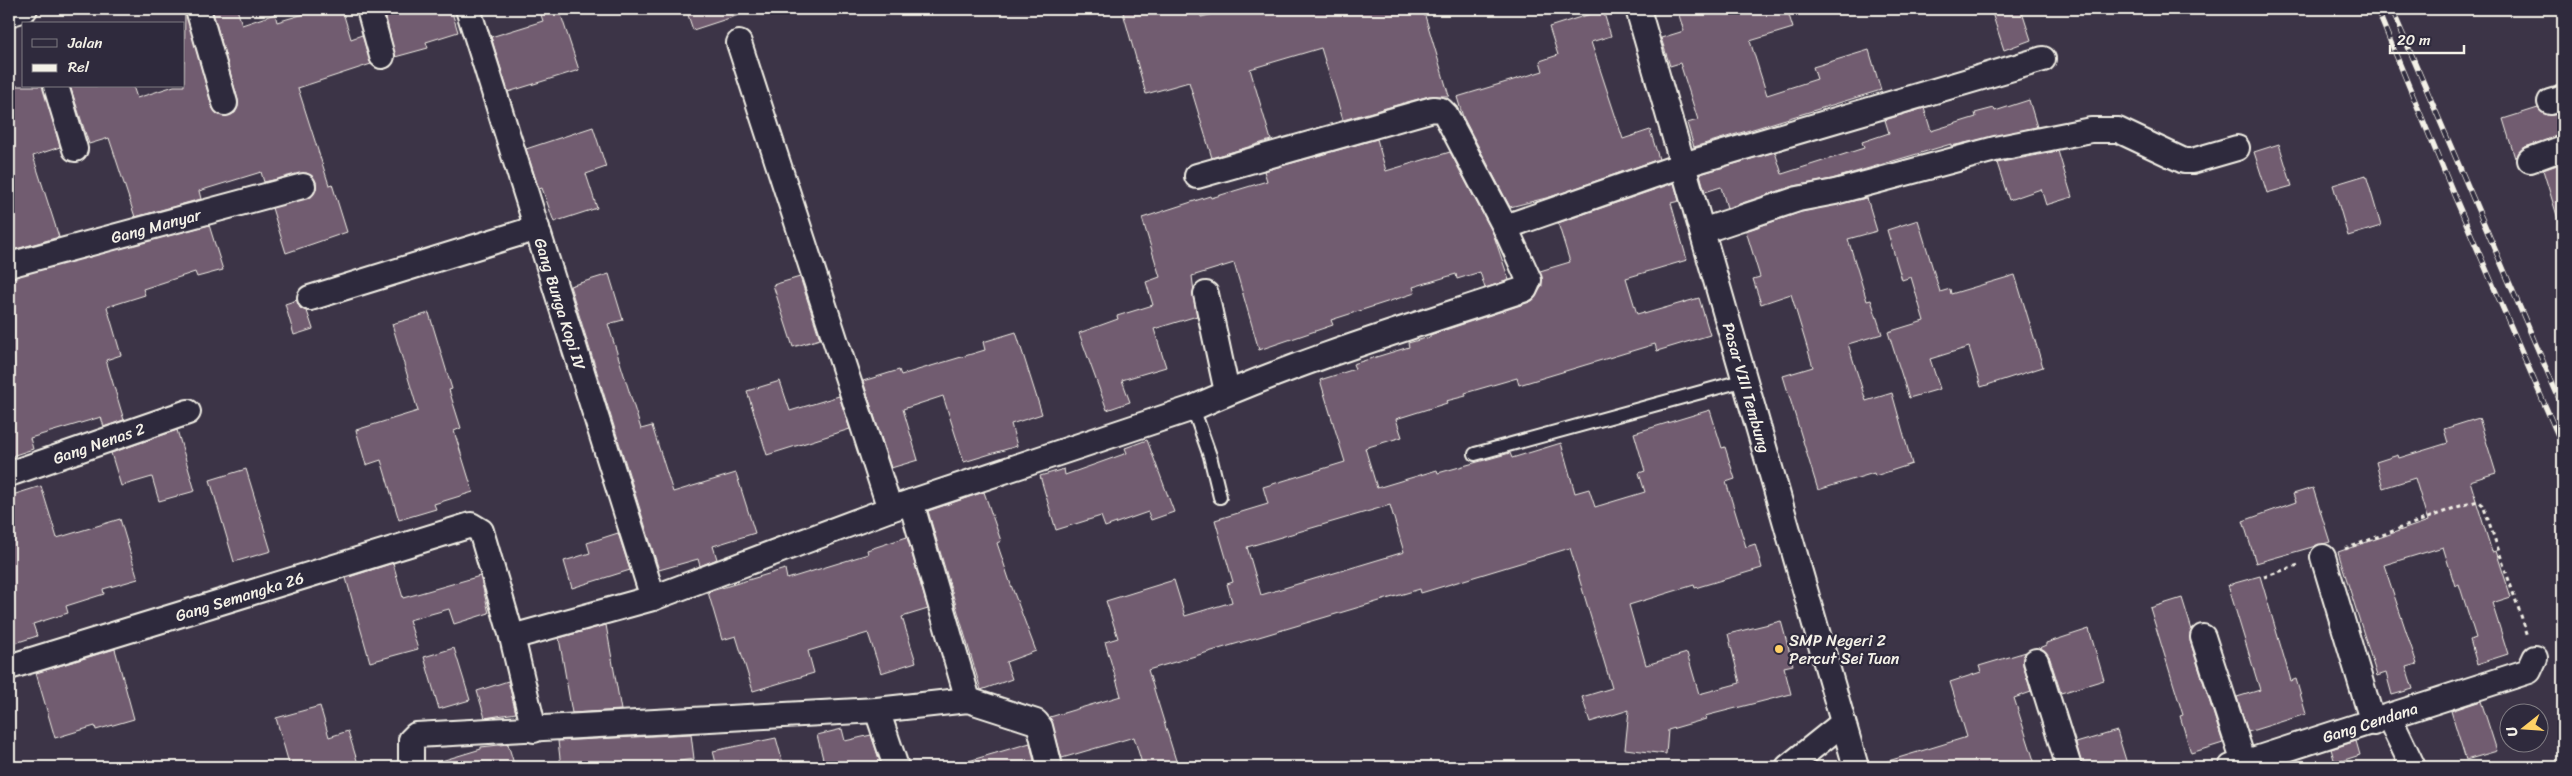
<svg xmlns="http://www.w3.org/2000/svg" width="2572" height="776" font-family="Sriracha,sans-serif">
	<rect width="100%" height="100%" fill="#3c3447"/>
	<filter id="ink" filterUnits="userSpaceOnUse"><feTurbulence type="fractalNoise" baseFrequency=".02" numOctaves="2"/><feDisplacementMap in="SourceGraphic" scale="10" xChannelSelector="R" yChannelSelector="G"/><feConvolveMatrix kernelMatrix="1 2 1 2 8 2 1 2 1" color-interpolation-filters="sRGB"/></filter>
	<g filter="url(#ink)">
		<g fill="#715b70" stroke="#f4f1e8" fill-rule="evenodd">
			<path d="M185 9 212 107 216 113 222 116 235 113 238 107V100L212 9H237L242 25 275 14 277 22 321 9H342L351 39 362 35 371 64 298 88 329 185 332 184 347 232 286 253 272 208 313 195 316 189V182L312 176 306 173 264 182 261 172 199 191 201 199 135 217 109 138 89 144 70 86H133L137 98 174 86H184Z"/>
			<path d="M384 9H451L458 32 426 42 428 48 395 57Z"/>
			<path d="M539 9H559L579 70 508 92 491 37 543 21Z"/>
			<path d="M686 9H744L745 13 693 30Z"/>
			<path d="M1122 9H1200L1201 17 1234 9H1423L1449 96H1429L1343 120 1321 48 1250 69 1271 140 1212 158 1189 82 1146 94Z"/>
			<path d="M1677 9H1787L1793 28 1750 41 1767 95 1817 79 1813 67 1869 50 1881 90 1694 147 1687 123 1698 120 1680 63 1670 66 1661 38 1684 31Z"/>
			<path d="M2003 9H2021L2031 40 2004 50 1992 13Z"/>
			<path d="M1603 10 1611 36 1591 42 1623 139 1650 130 1659 159 1550 197 1510 207 1463 117 1457 97 1543 71 1540 61 1558 55 1549 27Z"/>
			<path d="M9 86H43L60 147 33 156 59 237 9 251Z"/>
			<path d="M2029 100 2037 127 1951 146V144L1832 179 1794 186 1727 208 1721 187 1705 192 1700 174 1775 152 1782 174 1864 148 1862 142 1889 133 1885 120 1924 108 1931 131 1976 117 1975 113 1994 108 1995 111Z"/>
			<path d="M2538 108 2547 115 2563 112V135L2525 147 2515 158 2503 119Z"/>
			<path d="M593 127 606 167 586 174 597 208 554 222 542 188 539 189 526 149Z"/>
			<path d="M1377 139 1386 171 1450 152 1493 233 1509 280 1485 288 1480 272 1457 279 1456 274 1413 287 1415 293 1331 320 1333 325 1259 350 1234 263 1192 276 1197 316 1154 329 1166 367 1122 380 1130 402 1107 410 1079 333 1118 319 1117 316 1153 305 1146 282 1160 277 1142 218 1210 196 1211 198 1267 181 1264 171Z"/>
			<path d="M2279 144 2292 186 2267 193 2254 152Z"/>
			<path d="M2058 151 2072 197 2046 205 2041 189 2009 200 1997 163Z"/>
			<path d="M2563 163V218L2558 219 2543 170Z"/>
			<path d="M2366 175 2381 226 2348 236 2333 185Z"/>
			<path d="M1674 183 1679 201 1671 203 1687 260 1626 278 1637 314 1644 312V314L1699 298 1710 335 1657 351 1655 344 1519 385 1517 378 1465 393 1466 396 1446 401 1447 403 1396 419 1402 437 1365 448 1377 488 1437 470 1438 473 1510 453 1512 458 1561 443 1575 493 1589 489 1595 507 1645 492 1639 473 1645 471 1634 433 1710 410 1722 448 1725 447 1735 479 1726 482 1746 547 1755 544 1762 568 1695 588 1694 585 1629 605 1646 665 1687 653 1699 694 1740 683 1728 634 1781 621 1793 665 1784 667 1791 694 1705 716 1706 719 1668 730 1666 754 1625 749 1629 710 1590 722 1582 697 1612 688 1570 548 1421 593 1420 589 1148 670 1178 767H1143L1134 737 1062 758 1050 717 1121 696 1105 642 1118 638 1106 601 1174 580 1185 616 1232 602 1227 584 1233 582 1215 520 1268 504 1263 487 1345 462 1320 380 1355 369 1353 364 1409 347 1408 343 1430 337V335L1530 302 1534 299 1542 286 1540 271 1570 262 1558 223ZM1390 505 1404 552 1261 595 1247 547Z"/>
			<path d="M1867 198 1877 231 1848 239 1867 301 1871 300 1882 334 1848 344 1866 401 1892 393 1912 464 1875 476 1874 473 1818 490 1783 376 1813 367 1791 294 1761 304 1753 279 1760 277 1746 231 1801 212Z"/>
			<path d="M1918 220 1940 292 1950 289 1951 294 2015 275 2043 367 1981 387 1969 347 1930 359 1940 389 1909 398 1888 332 1924 321 1911 277 1902 280 1887 230Z"/>
			<path d="M209 225 223 270 197 277 195 272 143 289 145 295 107 307 121 355 106 360 124 420 104 427 101 417 30 438 33 449 9 457V278Z"/>
			<path d="M609 274 623 320 608 324 641 429 652 426 673 492 736 473 755 533 713 546 717 559 700 566 698 559 659 570 570 286Z"/>
			<path d="M800 277 820 339 793 347 773 285Z"/>
			<path d="M297 300 300 308 307 311 313 329 294 335 285 304Z"/>
			<path d="M429 313 452 389 449 390 461 428 454 431 473 492 434 504 436 509 399 520 381 460 366 465 356 430 418 411 392 324Z"/>
			<path d="M1016 332 1042 414 1011 424 1017 446 964 462 943 396 903 409 918 460 891 468 863 381 899 370 901 375 985 350 983 342Z"/>
			<path d="M780 381 790 411 839 396 850 429 767 455 747 391Z"/>
			<path d="M2479 418 2496 473 2470 481 2492 552 2496 551 2511 597 2492 603 2508 654 2477 664 2470 640 2476 638 2459 584 2455 586 2443 547 2384 565 2417 664 2406 667 2413 689 2392 695 2386 673 2377 676 2338 552 2428 521 2415 478 2383 488 2376 462 2398 455 2399 458 2448 443 2444 429Z"/>
			<path d="M177 430 195 491 159 501 152 477 121 486 111 453Z"/>
			<path d="M1147 440 1174 512 1151 520 1148 512 1105 527 1101 516 1056 530 1040 476 1064 469 1065 475 1127 453 1125 448Z"/>
			<path d="M246 469 271 551 234 562 210 480Z"/>
			<path d="M41 486 57 538 120 519 138 579 103 589 104 594 66 606 68 613 33 624 37 636 9 645V496Z"/>
			<path d="M2313 488 2330 542 2256 563 2243 521 2296 502 2293 494Z"/>
			<path d="M984 492 1001 541 997 543 1011 585 1036 651 1006 662 1012 679 981 690 928 511Z"/>
			<path d="M618 533 630 570 572 588 564 561 590 553 587 543Z"/>
			<path d="M907 537 928 609 902 617 916 662 881 673 868 633 808 651 814 673 753 691 736 636 722 640 708 592 785 569 787 579 868 554 867 550Z"/>
			<path d="M393 563 403 598 480 576 489 613 454 624 449 609 409 620 418 649 370 662 346 578Z"/>
			<path d="M2260 576 2291 681 2296 679 2306 714 2248 732 2237 697 2260 690 2228 585Z"/>
			<path d="M2182 598 2192 630 2190 641 2223 743 2191 753 2180 716 2183 715 2150 608Z"/>
			<path d="M606 625 621 710 572 713 559 638Z"/>
			<path d="M2089 629 2104 680 2061 693 2049 656 2039 648 2046 645V643Z"/>
			<path d="M454 648 470 700 439 709 424 657Z"/>
			<path d="M115 649 134 719 96 730 95 726 55 738 36 673Z"/>
			<path d="M2026 652 2023 665 2031 692 2014 698 2036 767H1886L1885 762 1967 737 1950 682 1981 672 1979 666Z"/>
			<path d="M508 681 516 713 485 718 477 691Z"/>
			<path d="M2481 701 2497 751 2466 760 2451 711Z"/>
			<path d="M320 706 329 737 348 731 359 767H290L276 718Z"/>
			<path d="M842 729 845 741 871 735 882 767H857L855 762 825 767 817 735Z"/>
			<path d="M2117 731 2128 767H2082L2076 743Z"/>
			<path d="M691 734 694 759 637 767H561L558 741Z"/>
			<path d="M776 738 784 767H717L713 751Z"/>
			<path d="M2356 741 2360 755 2335 763 2331 749Z"/>
			<path d="M1030 743 1035 766 966 767 965 762Z"/>
			<path d="M508 744 515 767H439L438 762 481 749V747Z"/>
		</g>
		<g fill="none" stroke-linecap="round" stroke-linejoin="round">
			<defs>
				<g id="service">
					<path d="M1193 408 1210 456 1220 497"/>
					<path d="M1475 454 1745 380"/>
				</g>
				<g id="minor">
					<path d="M198 9 225 103"/>
					<path d="M369 9 382 56"/>
					<path id="s1" d="M468 9 653 598"/>
					<path id="s2" d="M1638 9 1856 767"/>
					<path d="M9 14 25 9"/>
					<path d="M739 43 890 509"/>
					<path d="M56 86 75 149"/>
					<path d="M2550 102 2563 98"/>
					<path d="M2530 160 2563 148"/>
					<path d="M1505 227 1683 165 2043 59"/>
					<path d="M1702 231 1798 199 1835 192 1995 149 2091 130H2118L2184 161H2192L2237 148"/>
					<path id="s3" d="M9 265 303 186"/>
					<path d="M1206 294 1227 392"/>
					<path d="M310 298 537 228"/>
					<path id="s4" d="M9 474 188 412"/>
					<path d="M911 502 968 700"/>
					<path d="M2323 557 2373 723"/>
					<path d="M512 637 534 730"/>
					<path d="M2203 637 2244 763"/>
					<path d="M2036 661 2069 767"/>
					<path id="s5" d="M9 667 471 525 481 531 512 637 653 598 890 509 1193 408C1300 360 1414 326 1525 289L1529 280 1505 227 1446 115 1441 110 1433 109 1197 176"/>
					<path d="M877 710 896 767"/>
					<path d="M2389 717 2413 767"/>
					<path d="M411 767V740L416 735 877 710 968 700 1036 722 1040 727 1050 767"/>
					<path d="M1788 767 1843 723"/>
					<path id="s6" d="M2231 767 2529 671 2535 658"/>
				</g>
			</defs>
			<use href="#service" stroke="#f4f1e8" stroke-width="16"/>
			<use href="#minor" stroke="#f4f1e8" stroke-width="28"/>
			<g stroke="#f4f1e8" stroke-width="3" stroke-dasharray="4 4" stroke-linecap="butt">
				<path d="M2345 549 2457 507 2478 501 2483 505 2528 636"/>
				<path d="M2264 577 2301 564"/>
			</g>
			<use href="#service" stroke="#2f2a3d" stroke-width="12"/>
			<use href="#minor" stroke="#2f2a3d" stroke-width="24"/>
			<defs>
				<g id="rail">
					<path d="M2377 9 2454 195 2563 447"/>
					<path d="M2392 9 2563 408"/>
				</g>
			</defs>
			<use href="#rail" stroke="#f4f1e8" stroke-width="5.5"/>
			<use href="#rail" stroke="#2f2a3d" stroke-width="4" stroke-dasharray="11" stroke-linecap="butt"/>
		</g>
	</g>
	<circle fill="#ffd166" stroke="#2f2a3d" stroke-width="2" cx="1779" cy="649" r="5"/>
	<g text-anchor="middle" dominant-baseline="central" stroke-width="4.5" stroke-linejoin="round" paint-order="stroke">
		<g font-size="16" fill="#f4f1e8" stroke="#2f2a3d">
			<text stroke="none"><textPath href="#s3" startOffset="152">Gang Manyar</textPath></text>
			<text stroke="none"><textPath href="#s1" startOffset="309">Gang Bunga Kopi IV</textPath></text>
			<text stroke="none"><textPath href="#s2" startOffset="394">Pasar VIII Tembung</textPath></text>
			<text stroke="none"><textPath href="#s4" startOffset="95">Gang Nenas 2</textPath></text>
			<text stroke="none"><textPath href="#s5" startOffset="241">Gang Semangka 26</textPath></text>
			<text stroke="none"><textPath href="#s6" startOffset="146">Gang Cendana</textPath></text>
		</g>
		<g font-size="16" fill="#f4f1e8" stroke="#2f2a3d" text-anchor="start">
			<text x="1789" y="640">SMP Negeri 2<tspan x="1789" dy="18">Percut Sei Tuan</tspan></text>
		</g>
	</g>
	<rect width="2572" height="776" fill="none" stroke="#2f2a3d" stroke-width="30"/>
	<rect x="15" y="15" width="2542" height="746" fill="none" stroke="#f4f1e8" stroke-width="2" filter="url(#ink)"/>
	<rect x="22" y="22" width="162" height="65" fill="#2f2a3d" stroke="#7e7a81"/>
	<rect x="32" y="39" width="25" height="8" fill="#2f2a3d" stroke="#7e7a81"/>
	<text x="68" y="48" font-size="15" fill="#f4f1e8">Jalan</text>
	<rect x="32" y="64" width="25" height="8" fill="#f4f1e8" stroke="#7e7a81"/>
	<text x="68" y="72" font-size="15" fill="#f4f1e8">Rel</text>
	<g transform="translate(2524 728) rotate(253)"><circle r="24" fill="#2f2a3d" stroke="#7e7a81"/>
	<path d="M0-4L9 19L0 12L-9 19Z" fill="#ffd166"/>
	<text y="-8" font-size="14" font-weight="bold" text-anchor="middle" fill="#f4f1e8">U</text>
	</g>
	<path d="M2390 45v8h74v-8" fill="none" stroke="#f4f1e8" stroke-width="2.5"/>
	<text x="2397" y="45" font-size="15" fill="#f4f1e8" stroke="#2f2a3d" stroke-width="4" paint-order="stroke">20 m</text>
</svg>
